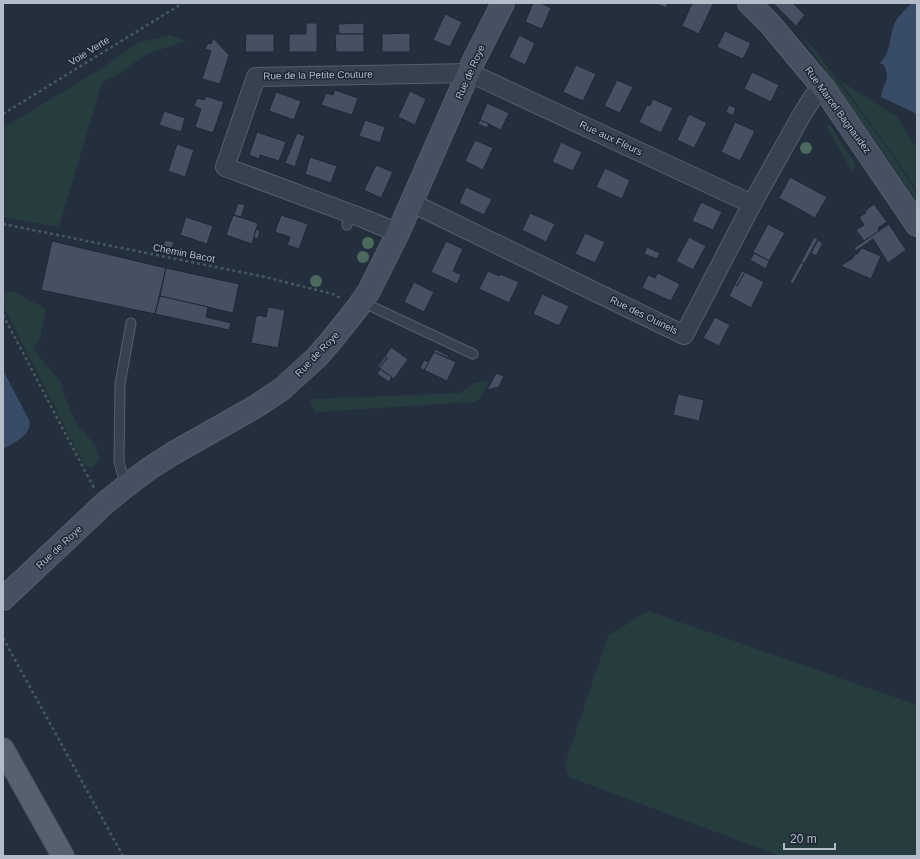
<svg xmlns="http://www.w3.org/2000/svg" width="920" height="859" font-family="Arial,sans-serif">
	<rect width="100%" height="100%" fill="#242f3e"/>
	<g fill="#263c3f">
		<path d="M170 35 186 41 147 54 117 75 102 82 59 227 3 217V128L101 69 137 43Z"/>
		<path d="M803 39 811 45 890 152 917 193V203L890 162Z"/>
		<path d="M839 80 897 117 917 149V190L890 150Z"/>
		<path d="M830 125 856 166 852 171 826 126Z"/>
		<path d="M15 292 46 309 40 339 33 347 42 360 61 382 62 391 72 414 79 428 86 434 96 447 99 460 92 468 85 466 3 306V293Z"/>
		<path d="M483 381 488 383 480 399 475 402 316 412 310 402 312 399 460 393 472 384Z"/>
		<path d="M648 611 917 705V856H780L569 777 565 764 608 636Z"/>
	</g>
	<g fill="#394c67">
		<path d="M912 3H917V114L881 97C882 82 892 82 884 65L880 63C891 52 889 39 894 25 897 17 906 9 912 3Z"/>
		<path d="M3 370 29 420C33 435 13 443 3 449Z"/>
	</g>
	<g fill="#455162" stroke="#1f2835">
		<path d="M533 3H541L551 8 542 29 525 22Z"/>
		<path d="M655 3H668L666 8Z"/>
		<path d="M692 3H710L713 4 699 34 682 26Z"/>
		<path d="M773 3H793L805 15 796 26Z"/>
		<path d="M445 14 462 22 450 47 433 40Z"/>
		<path d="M306 23H317V52H289V34H306Z"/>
		<path d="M364 23V34H339L338 24Z"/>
		<path d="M725 31 751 43 743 59 717 47Z"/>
		<path d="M410 33V52H382V34Z"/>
		<path d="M246 34H274V52H245Z"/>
		<path d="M335 34H364V52H336Z"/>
		<path d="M519 35 535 43 525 65 509 57Z"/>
		<path d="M213 38 229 55 220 84 202 79 211 51 205 49 208 43 211 44Z"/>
		<path d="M576 65 596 74 583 101 563 92Z"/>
		<path d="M752 72 779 85 771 102 744 89Z"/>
		<path d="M617 80 633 87 620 113 604 106Z"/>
		<path d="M335 90 358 98 352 115 321 105 326 93 333 95Z"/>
		<path d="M410 91 426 99 415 125 398 117Z"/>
		<path d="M276 92 301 101 294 120 269 111Z"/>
		<path d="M206 96 224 102 213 133 195 127 201 109 194 106 197 98 204 100Z"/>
		<path d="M653 99 673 108 661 133 639 122 647 105 650 106Z"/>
		<path d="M487 103 509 113 501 130 480 120Z"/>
		<path d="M729 105 736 108 733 116 726 112Z"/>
		<path d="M164 111 185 118 181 132 159 125Z"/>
		<path d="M689 114 707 123 694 148 677 140Z"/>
		<path d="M365 120 385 127 380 143 359 136Z"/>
		<path d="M480 120 489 124 487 128 478 124Z"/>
		<path d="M735 122 755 131 740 161 721 152Z"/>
		<path d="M257 132 286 142 279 161 260 155 259 159 249 155Z"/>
		<path d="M297 133 305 136 295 167 285 163Z"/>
		<path d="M475 140 493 148 483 170 465 161Z"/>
		<path d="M561 142 582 152 573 171 552 162Z"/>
		<path d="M177 144 194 150 185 177 168 171Z"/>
		<path d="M310 157 337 166 331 183 305 174Z"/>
		<path d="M376 165 393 172 381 198 364 190Z"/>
		<path d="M605 168 630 180 622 199 596 187Z"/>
		<path d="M790 177 827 197 815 218 779 198Z"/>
		<path d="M466 187 492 199 484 215 459 203Z"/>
		<path d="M701 202 722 212 713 230 692 221Z"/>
		<path d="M238 203 245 205 241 217 234 215Z"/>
		<path d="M874 204 887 222 878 228 879 231 864 241 856 230 864 225 859 217 866 213 865 211Z"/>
		<path d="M530 213 555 224 546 242 522 230Z"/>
		<path d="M233 215 258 223 252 244 226 235Z"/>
		<path d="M281 215 308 224 299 249 287 245 290 237 275 232Z"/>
		<path d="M186 217 213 226 207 244 180 235Z"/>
		<path d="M768 224 785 233 769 261 753 252Z"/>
		<path d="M889 224 906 250 888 263 873 239 856 251 854 248Z"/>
		<path d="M256 229 260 231 258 239 254 237Z"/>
		<path d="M585 233 605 242 595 263 575 254Z"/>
		<path d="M689 237 706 246 693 270 676 261Z"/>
		<path d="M814 237 818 239 804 264 801 262Z"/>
		<path d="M165 240 174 242 172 248 163 246Z"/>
		<path d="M818 240 823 243 816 256 811 253Z"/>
		<path d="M52 241 166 268 155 314 41 290Z"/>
		<path d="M446 241 463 249 453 271 461 275 457 284 431 272Z"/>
		<path d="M647 247 660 253 657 259 644 254Z"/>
		<path d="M862 248 881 256 871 279 841 266 851 259H852L855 254H857Z"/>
		<path d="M754 253 769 261 766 269 750 260Z"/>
		<path d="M801 262 804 264 793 284 790 282Z"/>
		<path d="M166 268 239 284 233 313 160 296Z"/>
		<path d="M488 271 499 276 500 274 519 282 509 303 479 289Z"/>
		<path d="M742 271 745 272 737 286 735 284Z"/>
		<path d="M745 272 764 282 751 308 729 296 735 284 737 286Z"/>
		<path d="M658 273 680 284 671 301 642 288 648 275 655 278Z"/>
		<path d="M414 282 434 292 424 312 404 302Z"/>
		<path d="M542 294 569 306 559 326 533 314Z"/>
		<path d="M160 296 208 307 206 317 231 323 229 330 155 314Z"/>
		<path d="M268 307 285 310 278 348 251 343 256 317 259 315 266 317Z"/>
		<path d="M715 317 730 325 719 346 703 338Z"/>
		<path d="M391 347 408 359 394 379 379 368 387 358 385 356Z"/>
		<path d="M435 349 449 356 448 358 434 352Z"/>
		<path d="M434 352 456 362 447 381 424 370Z"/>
		<path d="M385 356 387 358 379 368 377 367Z"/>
		<path d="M424 360 429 362 424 370 420 368Z"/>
		<path d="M380 369 392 377 389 382 377 374Z"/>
		<path d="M496 373 504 376 499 387 487 390Z"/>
		<path d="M678 394 704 400 699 421 673 415Z"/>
	</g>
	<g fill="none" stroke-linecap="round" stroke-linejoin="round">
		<defs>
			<g id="lane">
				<path d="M347 225 349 213"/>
				<path d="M362 302 473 354"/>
				<path d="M126 486 119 462 120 384 131 323"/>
			</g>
			<g id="street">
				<path d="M412 203 684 335 752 204 800 118 813 97 825 90"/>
				<path d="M398 233 365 219 225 167 256 77 470 73 752 204"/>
			</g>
			<g id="secondary">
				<path d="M749 3 770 24 825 90 917 225"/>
				<path d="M3 599 105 503 126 486 150 468 172 454 255 407 282 389 316 358 331 341 358 307 369 291 398 233 474 60 503 3"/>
			</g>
			<path id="primary" d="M3 749 63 856"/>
		</defs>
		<use href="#lane" stroke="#565f6c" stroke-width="11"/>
		<use href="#street" stroke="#565f6c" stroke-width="20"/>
		<use href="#secondary" stroke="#565f6c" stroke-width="24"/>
		<use href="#primary" stroke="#414a57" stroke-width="24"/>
		<g stroke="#44595c" stroke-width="2.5" stroke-dasharray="3 3" stroke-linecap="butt">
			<path d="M3 114 183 3"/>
			<path d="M3 224 265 277 333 294 340 298"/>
			<path d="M3 315 94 488"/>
			<path d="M3 638 123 856"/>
		</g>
		<use href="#lane" stroke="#38414e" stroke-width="9"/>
		<use href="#street" stroke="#38414e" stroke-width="18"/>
		<use href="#secondary" stroke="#465061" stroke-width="22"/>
		<use href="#primary" stroke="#56606e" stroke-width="22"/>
	</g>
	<g fill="#4b6a5d">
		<circle cx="806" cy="148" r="6"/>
		<circle cx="368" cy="243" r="6"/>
		<circle cx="363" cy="257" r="6"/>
		<circle cx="316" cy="281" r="6"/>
	</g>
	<g text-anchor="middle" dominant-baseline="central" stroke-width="3" stroke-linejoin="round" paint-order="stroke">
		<g font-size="10" fill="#b4bcc9" stroke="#1d2633">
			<text transform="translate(89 51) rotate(-32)">Voie Verte</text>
			<text transform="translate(470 72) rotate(-66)">Rue de Roye</text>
			<text transform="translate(318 75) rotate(-1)">Rue de la Petite Couture</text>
			<text transform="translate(838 110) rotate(54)">Rue Marcel Bagnaudez</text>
			<text transform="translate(611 138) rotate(25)">Rue aux Fleurs</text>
			<text transform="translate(184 253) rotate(11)">Chemin Bacot</text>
			<text transform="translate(644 315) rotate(26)">Rue des Ouinels</text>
			<text transform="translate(317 354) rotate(-46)">Rue de Roye</text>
			<text transform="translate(59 547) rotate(-43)">Rue de Roye</text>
		</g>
	</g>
	<rect width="920" height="859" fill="none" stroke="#b4bcc9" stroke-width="8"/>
	<path d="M784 843v6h51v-6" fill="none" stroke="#b4bcc9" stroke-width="2"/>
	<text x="790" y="843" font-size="12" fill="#b4bcc9" stroke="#1d2633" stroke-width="3" paint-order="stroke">20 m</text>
</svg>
